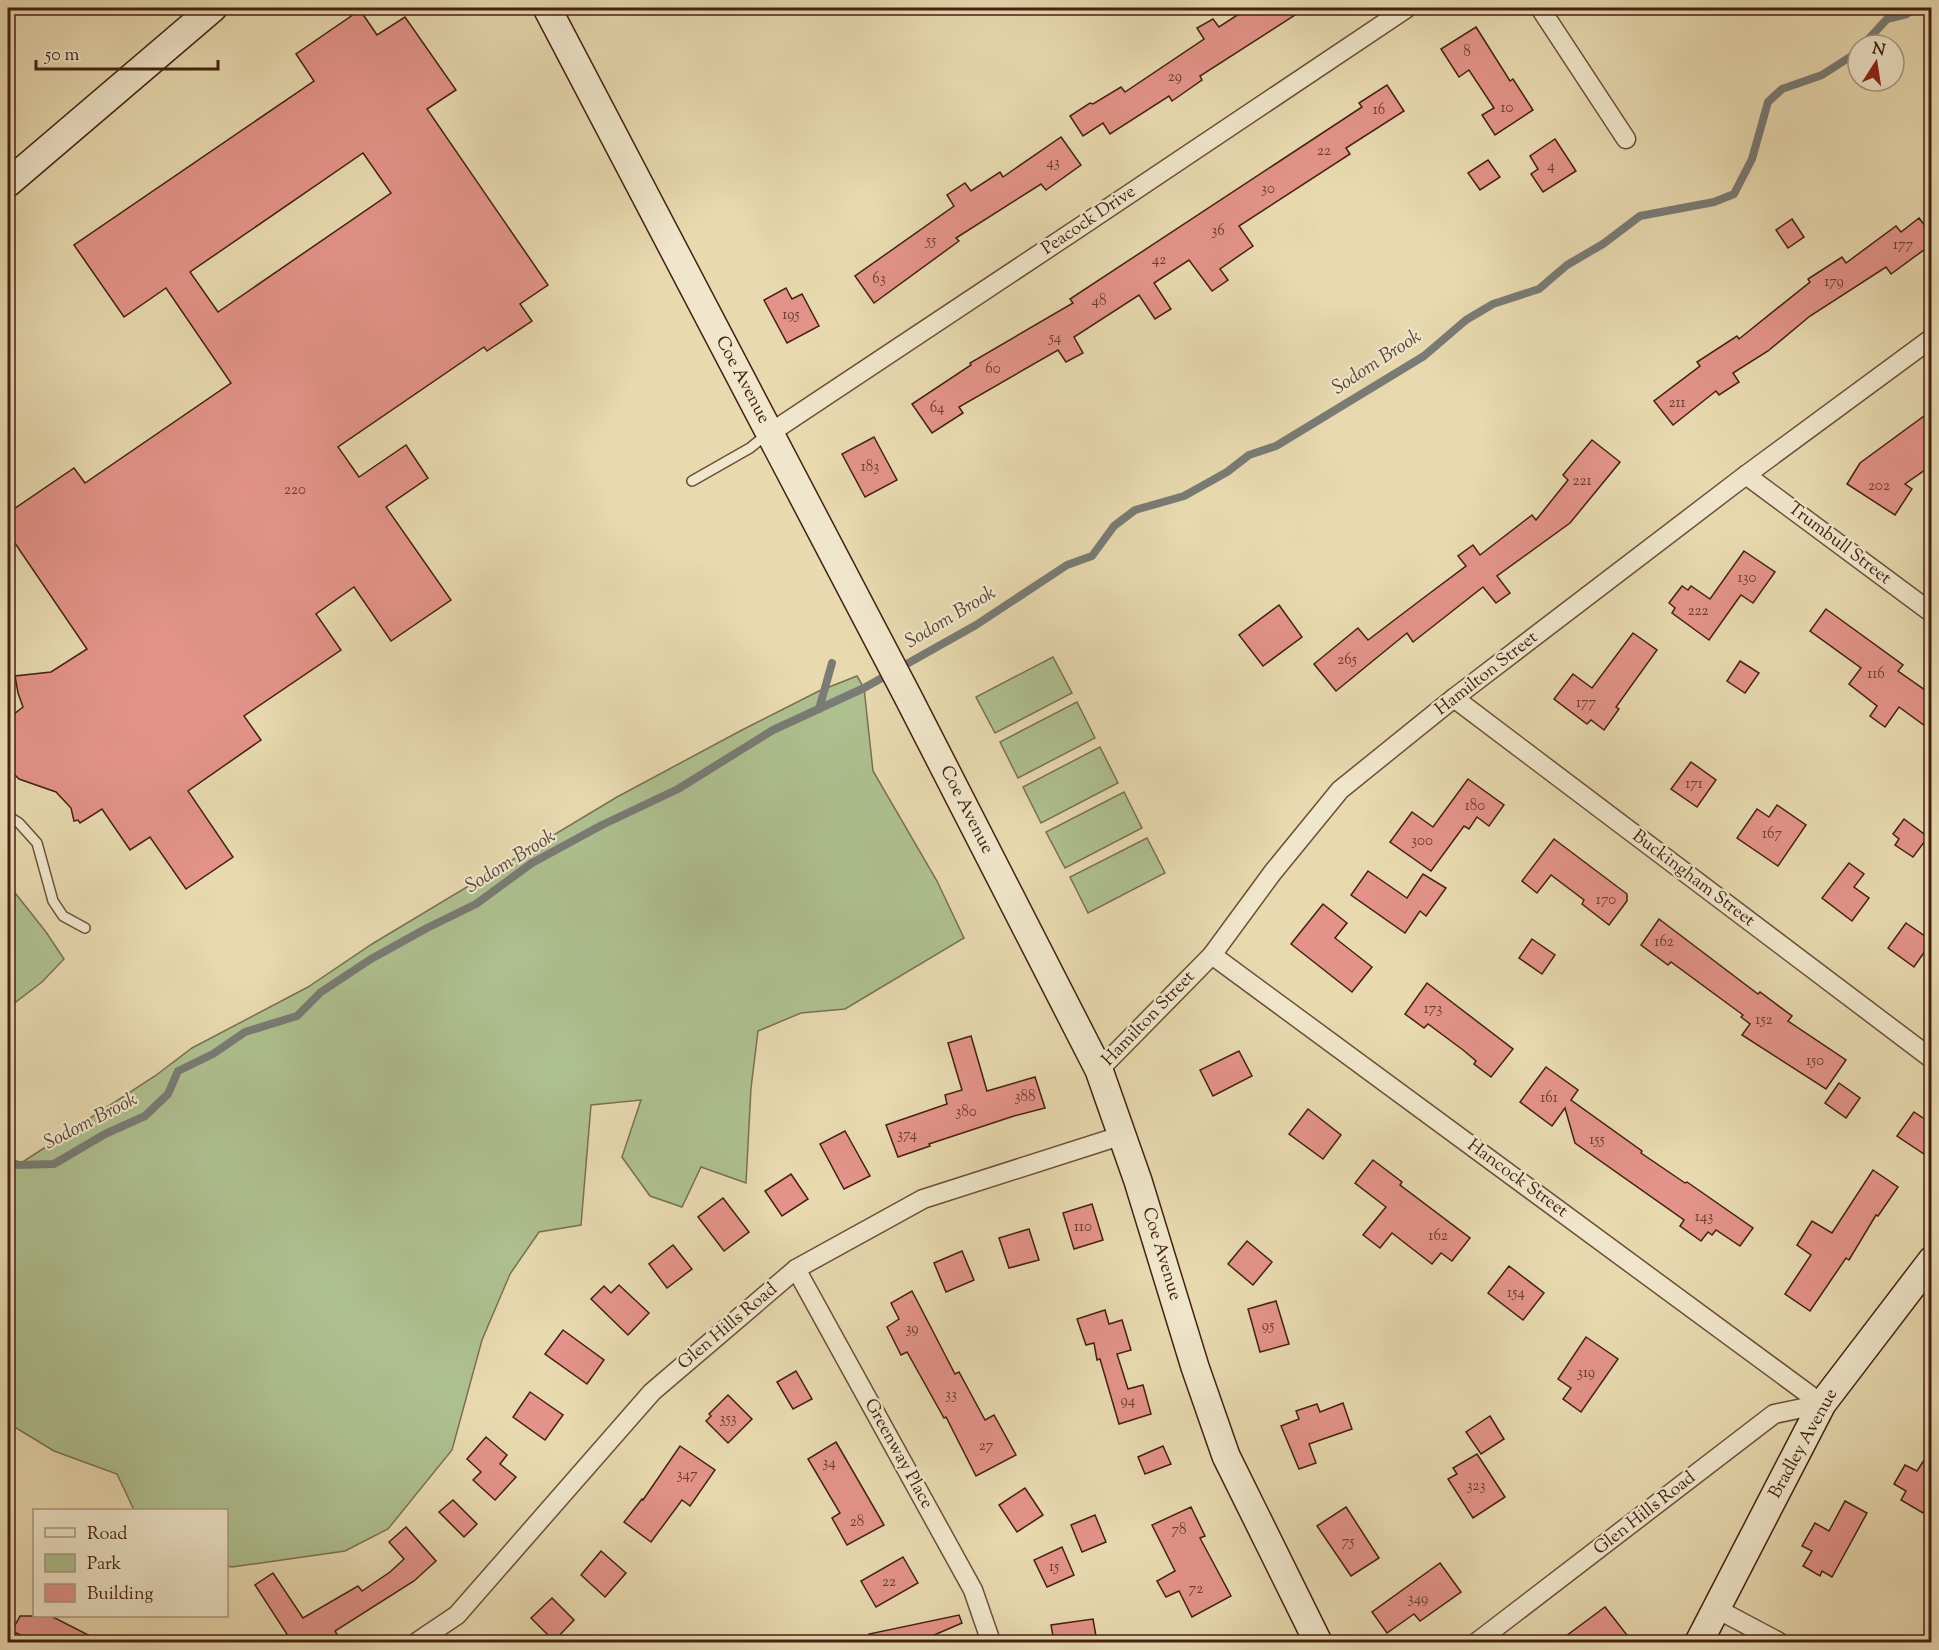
<svg xmlns="http://www.w3.org/2000/svg" width="1939" height="1650" font-family="'Sorts Mill Goudy',serif">
	<rect width="100%" height="100%" fill="#e8d9af"/>
	<filter id="stains"><feTurbulence type="fractalNoise" baseFrequency=".00333" numOctaves="4"/><feColorMatrix values="0 0 0 0 .2 0 0 0 0 .09 0 0 0 0 .02 0 0 0 .5 -.17"/></filter>
	<radialGradient id="worn" r=".72"><stop offset=".6" stop-color="#630" stop-opacity="0"/><stop offset="1" stop-color="#630" stop-opacity=".3"/></radialGradient>
	<g fill="#afc090" stroke="#7a7051" stroke-width="1.5">
		<path d="M1053 657 1072 693 995 733 976 697Z"/>
		<path d="M857 676 864 688 873 771 937 881 964 938 845 1009 801 1013 758 1031 751 1088 746 1183 701 1167 682 1207 650 1196 622 1157 641 1100 591 1105 581 1225 539 1232 510 1274 482 1340 452 1450 388 1529 345 1551 232 1567 227 1566 226 1510H134L117 1474 54 1451 8 1423V1170L18 1165 155 1076 192 1048 308 987 372 944 617 797 742 730 819 691Z"/>
		<path d="M1077 702 1095 738 1018 778 1000 742Z"/>
		<path d="M1100 747 1118 783 1041 823 1023 787Z"/>
		<path d="M1124 792 1142 828 1065 868 1046 832Z"/>
		<path d="M1147 838 1165 873 1088 913 1070 877Z"/>
		<path d="M8 884 46 932 64 959 42 982 8 1008Z"/>
	</g>
	<g fill="none" stroke-linecap="round" stroke-linejoin="round">
		<g stroke="#797b75" stroke-width="8">
			<path d="M1863 45 1887 19 1907 14 1914 8"/>
			<path d="M819 709 832 663"/>
			<path d="M8 1160 18 1165 54 1164 105 1134 145 1116 168 1094 178 1071 213 1054 245 1032 297 1016 321 992 371 959 427 928 476 904 532 863 602 825 678 789 773 730 864 688 976 625 1067 565 1092 556 1114 526 1135 510 1184 496 1227 472 1249 455 1276 446 1424 356 1466 320 1493 304 1539 289 1567 265 1603 244 1640 216 1714 202 1734 194 1752 159 1768 102 1782 89 1822 75 1853 55 1858 50"/>
		</g>
	</g>
	<g fill="#e39389" stroke="#442112" stroke-width="1.5" fill-rule="evenodd">
		<path d="M1248 8H1306L1200 76 1202 80 1172 101 1169 96 1110 134 1103 123 1083 136 1070 116 1090 103 1093 104 1121 87 1125 92 1204 39 1197 28 1213 19 1219 27Z"/>
		<path d="M360 10 377 35 405 17 456 90 427 109 548 285 520 304 532 321 487 351 484 347 338 447 359 477 406 445 428 478 386 507 451 600 391 641 354 587 316 614 341 650 244 716 261 740 188 791 233 857 186 889 150 837 130 850 102 809 80 823 78 820 74 821 71 808 56 792 19 779 8 768V722L9 718 23 707 18 693 15 676 51 672 87 649 8 533V513L74 468 85 483 231 383 166 288 124 317 74 245 314 81 296 54ZM363 153 391 193 218 312 190 272Z"/>
		<path d="M1476 27 1510 81 1513 79 1533 110 1495 135 1482 115 1494 108 1469 70 1459 77 1441 49Z"/>
		<path d="M1387 85 1404 111 1346 148 1350 154 1239 226 1253 246 1220 269 1228 280 1212 291 1189 260 1154 283 1171 309 1155 319 1139 295 1074 337 1083 353 1066 362 1058 350 959 407 963 413 932 433 912 404 971 365 970 363 1073 303 1070 299 1362 107 1359 103Z"/>
		<path d="M1061 137 1081 165 1046 190 1041 184 956 238 959 241 874 303 855 276 954 206 947 195 965 183 971 191 1000 172 1003 177Z"/>
		<path d="M1555 139 1576 171 1543 192 1531 174 1538 169 1530 156Z"/>
		<path d="M1488 160 1500 177 1480 190 1468 173Z"/>
		<path d="M1919 218 1932 235V244L1891 274 1886 267 1810 316 1768 351 1733 373 1739 382 1719 395 1716 391 1673 425 1654 401 1700 366 1697 362 1737 336 1739 339 1810 282 1808 279 1842 257 1846 263 1896 226 1901 232Z"/>
		<path d="M1792 219 1804 237 1788 248 1776 230Z"/>
		<path d="M786 288 792 299 802 294 819 326 787 343 764 300Z"/>
		<path d="M1924 416 1932 426V465L1905 484 1912 489 1895 515 1847 484 1860 463Z"/>
		<path d="M874 437 897 480 865 497 842 454Z"/>
		<path d="M1592 440 1620 462 1570 523 1497 576 1510 593 1496 603 1483 587 1413 642 1407 633 1336 691 1314 664 1358 628 1368 640 1426 596 1466 566 1458 556 1473 545 1480 555 1532 515 1536 520 1568 480 1563 475Z"/>
		<path d="M1744 551 1775 572 1753 603 1741 595 1738 599 1709 640 1672 613 1675 608 1669 603 1682 586 1688 590 1691 586 1710 599Z"/>
		<path d="M1279 605 1302 637 1263 666 1239 635Z"/>
		<path d="M1826 609 1903 665 1898 671 1932 695V731L1899 707 1885 727 1870 716 1877 706 1849 684 1861 668 1810 631Z"/>
		<path d="M1633 633 1657 650 1616 707 1619 709 1604 730 1591 720 1587 724 1554 699 1573 674 1592 688Z"/>
		<path d="M1740 661 1759 673 1745 693 1727 681Z"/>
		<path d="M1691 762 1716 780 1697 807 1671 789Z"/>
		<path d="M1468 779 1504 805 1489 826 1477 817 1469 829 1464 826 1431 871 1390 842 1412 812 1433 827Z"/>
		<path d="M1777 805 1806 825 1778 866 1737 838 1757 809 1769 817Z"/>
		<path d="M1904 819 1928 837 1913 857 1895 845 1899 839 1893 834Z"/>
		<path d="M1554 839 1627 894V901L1609 925 1582 904 1584 900 1551 875 1537 893 1522 881Z"/>
		<path d="M1849 863 1864 874 1854 887 1869 898 1852 921 1822 898Z"/>
		<path d="M1368 871 1407 898 1423 874 1446 888 1426 916 1420 911 1405 933 1351 895Z"/>
		<path d="M1323 904 1347 923 1335 938 1372 967 1352 992 1291 944Z"/>
		<path d="M1659 919 1758 994 1760 992 1792 1016 1788 1021 1846 1060 1826 1089 1742 1035 1750 1024 1741 1017 1743 1015 1671 962 1668 965 1641 945Z"/>
		<path d="M1906 923 1932 941 1914 967 1888 948Z"/>
		<path d="M1532 939 1555 955 1542 974 1519 958Z"/>
		<path d="M1427 983 1513 1049 1491 1077 1474 1064 1476 1061 1463 1050 1428 1024 1424 1028 1405 1014Z"/>
		<path d="M971 1036 987 1091 1035 1077 1045 1108 1014 1116 929 1144 930 1146 898 1157 886 1125 947 1104 945 1095 962 1090 948 1043Z"/>
		<path d="M1239 1051 1252 1076 1213 1096 1200 1070Z"/>
		<path d="M1546 1067 1578 1090 1571 1100 1642 1151 1641 1153 1685 1183 1687 1182 1753 1228 1740 1246 1716 1230 1712 1235 1708 1232 1701 1241 1680 1226 1684 1220 1575 1143 1565 1108 1552 1126 1520 1102Z"/>
		<path d="M1839 1083 1860 1098 1846 1118 1825 1103Z"/>
		<path d="M1308 1109 1341 1135 1323 1159 1289 1134Z"/>
		<path d="M1914 1112 1932 1124V1143L1924 1154 1897 1136Z"/>
		<path d="M845 1131 870 1176 844 1189 820 1144Z"/>
		<path d="M1373 1160 1402 1182 1400 1185 1470 1238 1452 1261 1441 1253 1432 1264 1392 1233 1380 1248 1363 1235 1386 1207 1355 1183Z"/>
		<path d="M1873 1170 1898 1187 1878 1216 1876 1215 1849 1260 1846 1258 1810 1311 1785 1294 1811 1255 1797 1245 1812 1221 1832 1233Z"/>
		<path d="M791 1174 808 1199 782 1216 765 1191Z"/>
		<path d="M723 1198 749 1232 724 1251 698 1217Z"/>
		<path d="M1092 1204 1103 1240 1074 1249 1063 1213Z"/>
		<path d="M1029 1229 1039 1260 1009 1268 999 1238Z"/>
		<path d="M1247 1241 1272 1262 1253 1285 1228 1264Z"/>
		<path d="M673 1245 692 1269 667 1288 649 1264Z"/>
		<path d="M962 1251 974 1280 946 1292 934 1263Z"/>
		<path d="M1509 1266 1544 1293 1523 1320 1488 1293Z"/>
		<path d="M619 1285 649 1313 628 1335 591 1299 604 1286 611 1293Z"/>
		<path d="M912 1291 955 1374 959 1372 985 1420 994 1415 1016 1455 976 1476 946 1417 944 1418 907 1352 901 1355 887 1327 899 1319 891 1303Z"/>
		<path d="M1276 1301 1289 1344 1260 1352 1248 1309Z"/>
		<path d="M1105 1310 1109 1324 1122 1320 1131 1350 1117 1354 1128 1389 1143 1385 1151 1414 1119 1424 1100 1359 1097 1360 1094 1343 1086 1345 1077 1319Z"/>
		<path d="M563 1330 604 1360 587 1384 545 1354Z"/>
		<path d="M1586 1337 1618 1359 1581 1412 1563 1399 1571 1388 1558 1379Z"/>
		<path d="M796 1371 812 1399 793 1409 777 1382Z"/>
		<path d="M530 1392 563 1415 545 1440 513 1417Z"/>
		<path d="M728 1395 752 1419 728 1443 706 1421 711 1416 709 1414Z"/>
		<path d="M1343 1403 1352 1429 1309 1444 1316 1463 1299 1469 1281 1426 1299 1419 1296 1411 1317 1404 1320 1412Z"/>
		<path d="M1490 1416 1504 1439 1481 1454 1466 1432Z"/>
		<path d="M486 1437 507 1455 500 1464 516 1477 495 1500 473 1480 481 1472 467 1459Z"/>
		<path d="M836 1442 884 1525 847 1545 832 1518 840 1513 808 1459Z"/>
		<path d="M680 1446 715 1470 690 1506 682 1500 651 1542 624 1522 642 1499 643 1500Z"/>
		<path d="M1163 1446 1171 1464 1145 1474 1138 1457Z"/>
		<path d="M1932 1448V1499L1923 1513 1901 1500 1906 1491 1894 1484 1905 1465 1917 1471Z"/>
		<path d="M1477 1454 1505 1497 1473 1518 1448 1479 1457 1474 1453 1468Z"/>
		<path d="M1025 1488 1043 1515 1017 1532 999 1505Z"/>
		<path d="M453 1500 477 1524 464 1537 439 1512Z"/>
		<path d="M1845 1501 1867 1513 1832 1577 1822 1571 1820 1576 1803 1566 1812 1551 1802 1546 1815 1523 1829 1531Z"/>
		<path d="M1191 1507 1205 1536 1200 1538 1231 1596 1192 1617 1179 1591 1166 1597 1157 1581 1175 1571 1152 1525Z"/>
		<path d="M1346 1507 1379 1558 1351 1576 1317 1526Z"/>
		<path d="M1095 1515 1106 1542 1082 1552 1071 1525Z"/>
		<path d="M406 1527 436 1561 414 1581 335 1631 338 1636 326 1642H292L255 1585 273 1573 303 1618 358 1586 362 1591 390 1572 404 1559 389 1542Z"/>
		<path d="M1062 1547 1074 1575 1047 1587 1034 1560Z"/>
		<path d="M601 1551 626 1573 605 1597 581 1575Z"/>
		<path d="M903 1557 918 1583 876 1607 861 1581Z"/>
		<path d="M1440 1563 1461 1592 1420 1621 1414 1614 1387 1633 1372 1612Z"/>
		<path d="M552 1598 574 1620 554 1641 531 1618Z"/>
		<path d="M1605 1607 1627 1635 1617 1642H1558Z"/>
		<path d="M959 1615 962 1623 918 1642H870L869 1634Z"/>
		<path d="M20 1616H51L102 1642H35L12 1631Z"/>
		<path d="M1093 1619 1097 1642H1054L1051 1625Z"/>
	</g>
	<g fill="none" stroke-linecap="round" stroke-linejoin="round">
		<defs>
			<g id="lane">
				<path d="M692 481 750 448 766 435"/>
				<path d="M8 816 19 823 37 843 53 901 63 916 85 928"/>
			</g>
			<g id="street">
				<path d="M1540 8 1626 139"/>
				<path d="M770 433 1077 229 1407 8"/>
				<path d="M1746 475 1932 613"/>
				<path d="M1454 698 1932 1059"/>
				<path d="M1212 955 1822 1404"/>
				<path d="M1099 1070 1212 955 1273 872 1340 790 1454 698 1746 475 1932 338"/>
				<path d="M796 1269 973 1590 991 1642"/>
				<path d="M1717 1609 1779 1642"/>
				<path d="M417 1642 457 1615 652 1392 796 1269 923 1199 1123 1135"/>
				<path d="M1477 1642 1774 1414 1822 1404"/>
			</g>
			<g id="secondary">
				<path d="M547 8 907 695 1099 1070 1138 1181 1195 1367 1226 1456 1318 1642"/>
				<path d="M8 183 213 8"/>
				<path d="M1699 1642 1822 1404 1932 1260"/>
			</g>
		</defs>
		<use href="#lane" stroke="#6d4f39" stroke-width="12"/>
		<use href="#street" stroke="#6d4f39" stroke-width="21"/>
		<use href="#secondary" stroke="#442112" stroke-width="30"/>
		<use href="#lane" stroke="#f0e6cb" stroke-width="9"/>
		<use href="#street" stroke="#f0e6cb" stroke-width="18"/>
		<use href="#secondary" stroke="#f0e6cb" stroke-width="27"/>
	</g>
	<g text-anchor="middle" dominant-baseline="central" stroke-width="4.5" stroke-linejoin="round" paint-order="stroke">
		<g font-size="15" fill="#6c3e30">
			<text x="1467" y="52">8</text>
			<text x="1175" y="77">29</text>
			<text x="1507" y="108">10</text>
			<text x="1379" y="110">16</text>
			<text x="1324" y="151">22</text>
			<text x="1053" y="163">43</text>
			<text x="1551" y="166">4</text>
			<text x="1268" y="189">30</text>
			<text x="1218" y="231">36</text>
			<text x="931" y="241">55</text>
			<text x="1903" y="245">177</text>
			<text x="1159" y="260">42</text>
			<text x="879" y="279">63</text>
			<text x="1834" y="282">179</text>
			<text x="1099" y="301">48</text>
			<text x="791" y="315">195</text>
			<text x="1055" y="338">54</text>
			<text x="993" y="369">60</text>
			<text x="1677" y="403">211</text>
			<text x="937" y="408">64</text>
			<text x="870" y="467">183</text>
			<text x="1582" y="481">221</text>
			<text x="1879" y="486">202</text>
			<text x="295" y="490">220</text>
			<text x="1747" y="578">130</text>
			<text x="1698" y="611">222</text>
			<text x="1347" y="660">265</text>
			<text x="1876" y="674">116</text>
			<text x="1586" y="703">177</text>
			<text x="1694" y="784">171</text>
			<text x="1475" y="806">180</text>
			<text x="1772" y="834">167</text>
			<text x="1422" y="841">300</text>
			<text x="1606" y="900">170</text>
			<text x="1664" y="942">162</text>
			<text x="1433" y="1009">173</text>
			<text x="1764" y="1020">152</text>
			<text x="1815" y="1061">150</text>
			<text x="1025" y="1097">388</text>
			<text x="1549" y="1098">161</text>
			<text x="966" y="1112">380</text>
			<text x="907" y="1135">374</text>
			<text x="1597" y="1140">155</text>
			<text x="1704" y="1217">143</text>
			<text x="1083" y="1227">110</text>
			<text x="1438" y="1236">162</text>
			<text x="1516" y="1293">154</text>
			<text x="1268" y="1326">95</text>
			<text x="912" y="1329">39</text>
			<text x="1586" y="1373">319</text>
			<text x="951" y="1395">33</text>
			<text x="1128" y="1401">94</text>
			<text x="728" y="1419">353</text>
			<text x="986" y="1446">27</text>
			<text x="829" y="1463">34</text>
			<text x="687" y="1475">347</text>
			<text x="1476" y="1486">323</text>
			<text x="857" y="1522">28</text>
			<text x="1179" y="1530">78</text>
			<text x="1348" y="1542">75</text>
			<text x="1054" y="1567">15</text>
			<text x="889" y="1582">22</text>
			<text x="1196" y="1589">72</text>
			<text x="1418" y="1599">349</text>
		</g>
		<g font-size="18" fill="#442112" stroke="#f0e6cb">
			<text transform="translate(1089 221) rotate(-34)">Peacock Drive</text>
			<text transform="translate(742 380) rotate(62)">Coe Avenue</text>
			<text transform="translate(1839 544) rotate(37)">Trumbull Street</text>
			<text transform="translate(1487 674) rotate(-38)">Hamilton Street</text>
			<text transform="translate(966 810) rotate(63)">Coe Avenue</text>
			<text transform="translate(1693 879) rotate(37)">Buckingham Street</text>
			<text transform="translate(1149 1019) rotate(-46)">Hamilton Street</text>
			<text transform="translate(1517 1179) rotate(36)">Hancock Street</text>
			<text transform="translate(1161 1254) rotate(73)">Coe Avenue</text>
			<text transform="translate(728 1327) rotate(-40)">Glen Hills Road</text>
			<text transform="translate(1804 1444) rotate(-61)">Bradley Avenue</text>
			<text transform="translate(898 1454) rotate(61)">Greenway Place</text>
			<text transform="translate(1645 1514) rotate(-38)">Glen Hills Road</text>
		</g>
		<g font-size="20" font-style="italic" fill="#5a463b" stroke="#f0e6cb">
			<text transform="translate(1377 363) rotate(-33)">Sodom Brook</text>
			<text transform="translate(951 618) rotate(-31)">Sodom Brook</text>
			<text transform="translate(511 862) rotate(-32)">Sodom Brook</text>
			<text transform="translate(91 1122) rotate(-27)">Sodom Brook</text>
		</g>
	</g>
	<rect width="1939" height="1650" fill="none" stroke="#e8d9af" stroke-width="30"/>
	<rect x="9" y="9" width="1921" height="1632" fill="none" stroke="#442112" stroke-width="3"/>
	<rect x="15" y="15" width="1909" height="1620" fill="none" stroke="#442112" stroke-width="1.5"/>
	<rect x="33" y="1509" width="195" height="108" fill="#f0e6cb" stroke="#ab9781" stroke-width="1.5"/>
	<rect x="45" y="1528" width="30" height="9" fill="#f0e6cb" stroke="#ab9781" stroke-width="1.5"/>
	<text x="87" y="1539" font-size="18" fill="#442112">Road</text>
	<rect x="45" y="1554" width="30" height="18" fill="#afc090" stroke="#ab9781" stroke-width="1.5"/>
	<text x="87" y="1569" font-size="18" fill="#442112">Park</text>
	<rect x="45" y="1584" width="30" height="18" fill="#e39389" stroke="#ab9781" stroke-width="1.5"/>
	<text x="87" y="1599" font-size="18" fill="#442112">Building</text>
	<g transform="translate(1876 63) rotate(12)"><circle r="28" fill="#f0e6cb" stroke="#ab9781" stroke-width="1.5"/>
	<path d="M0-4.5L10 22L0 15L-10 22Z" fill="#8f2418"/>
	<text y="-9" font-size="16" font-weight="bold" text-anchor="middle" fill="#442112">N</text>
	</g>
	<path d="M36 60v9h182v-9" fill="none" stroke="#442112" stroke-width="3"/>
	<text x="45" y="60" font-size="18" fill="#442112" stroke="#f0e6cb" stroke-width="4.5" paint-order="stroke">50 m</text>
	<rect width="100%" height="100%" filter="url(#stains)"/>
	<rect width="100%" height="100%" fill="url(#worn)"/>
</svg>
